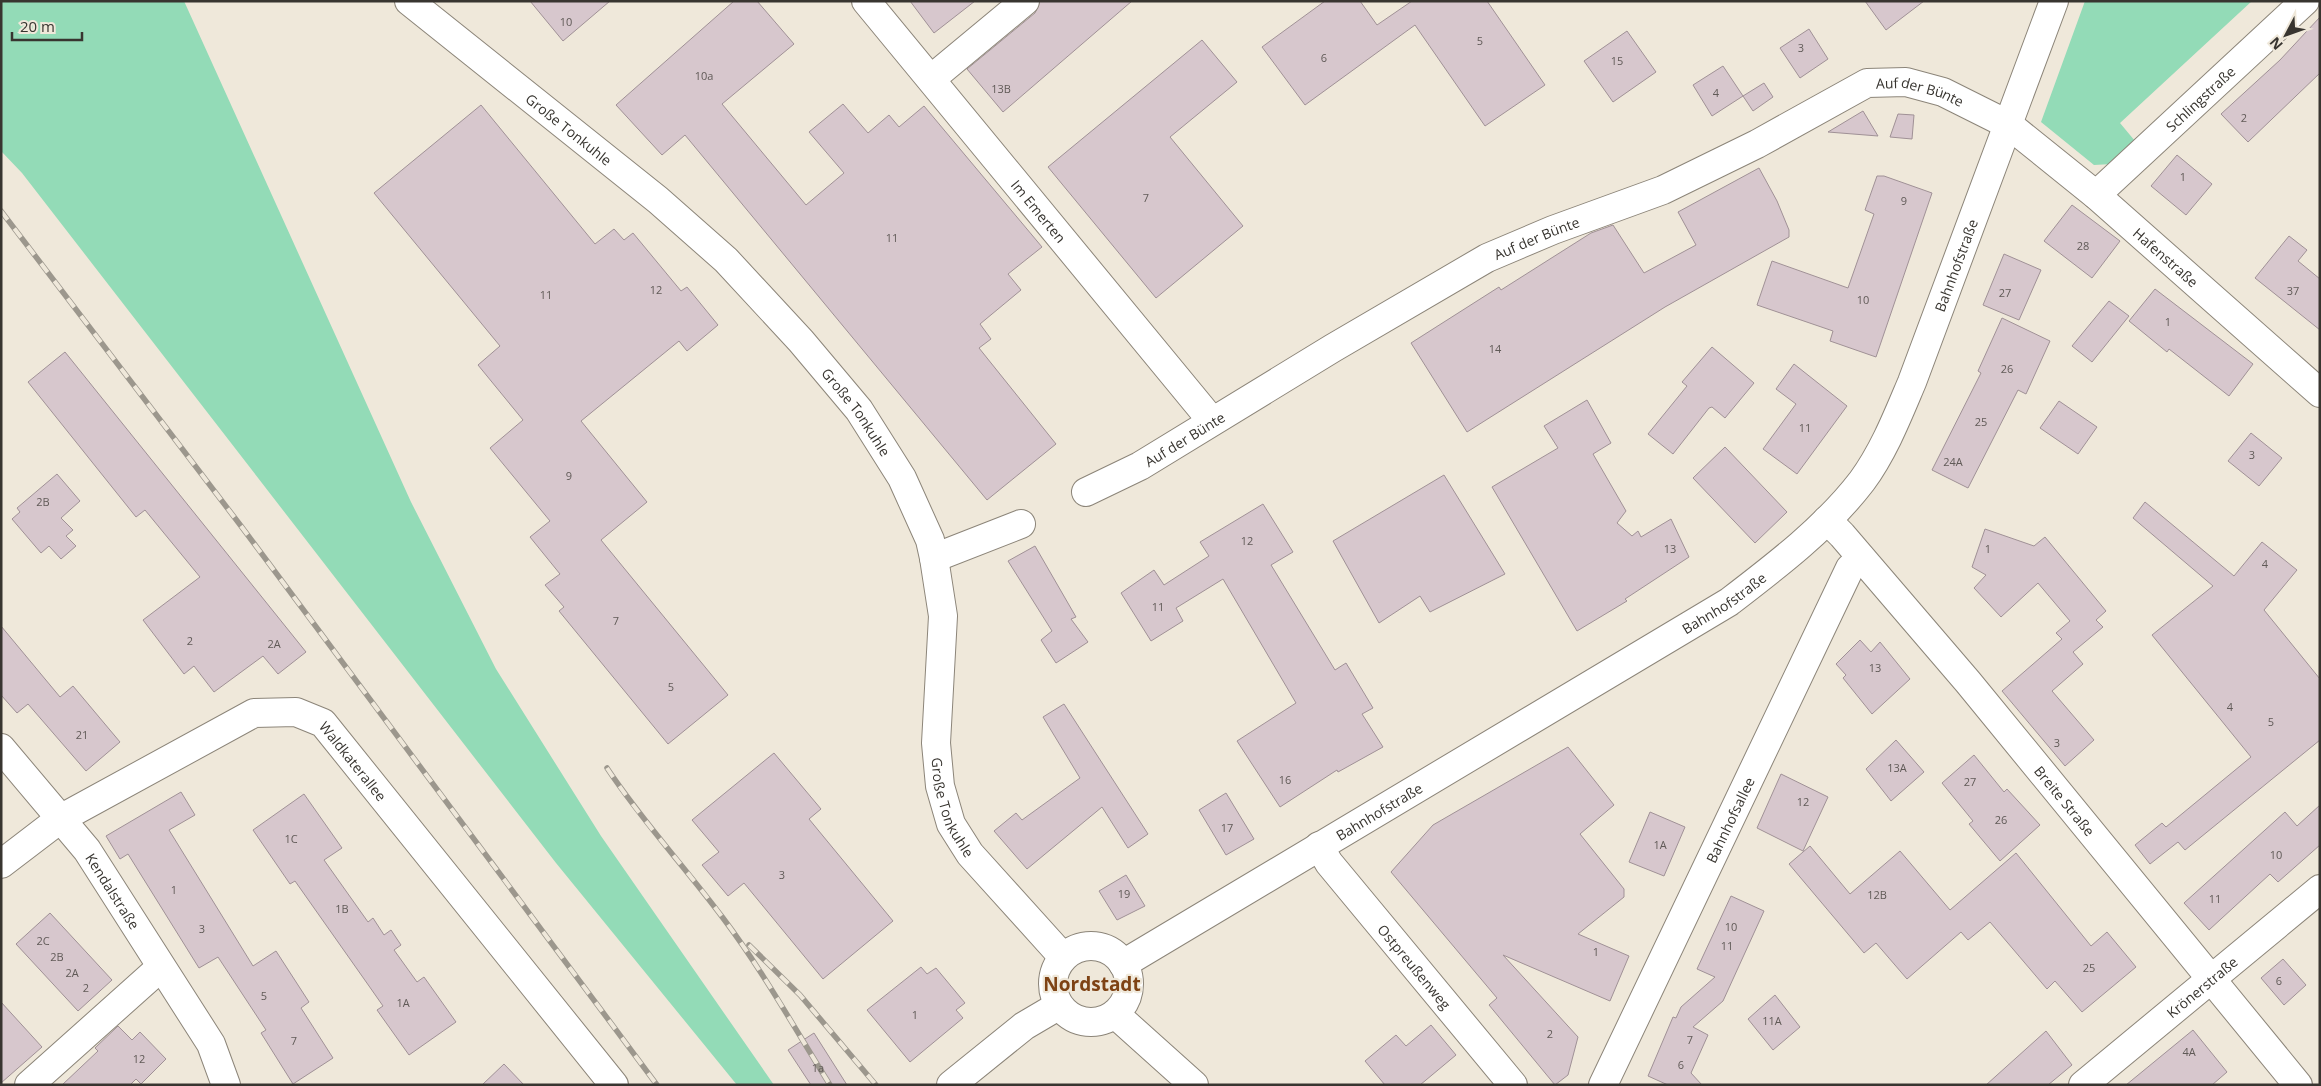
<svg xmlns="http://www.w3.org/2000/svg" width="2321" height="1086" font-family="'Open Sans',sans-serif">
	<rect width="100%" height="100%" fill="#efe8da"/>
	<g fill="#93dbb7">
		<path d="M1 1H184L411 502 496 669 601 836 774 1085H737L556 863 22 173 1 151Z"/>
		<path d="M2085 1H2252L2120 123 2140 147 2112 164 2094 165 2041 122Z"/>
	</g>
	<g fill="#d7c7cd" stroke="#a09196">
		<path d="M530 1H610L563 41Z"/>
		<path d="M734 1H757L794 44 722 104 806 205 844 173 809 132 843 104 868 133 889 115 899 127 924 106 1042 247 1008 274 1021 290 980 324 991 339 979 348 1056 444 987 500 685 135 662 155 616 105Z"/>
		<path d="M910 1H975L934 33Z"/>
		<path d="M1040 1H1132L1003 112 967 69 1035 13Z"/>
		<path d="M1325 1H1360L1377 25 1412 1H1487L1545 85 1485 126 1415 25 1305 105 1262 47Z"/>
		<path d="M1865 1H1924L1886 30Z"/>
		<path d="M2320 17V73L2248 142 2221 114 2280 60Z"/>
		<path d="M1809 29 1828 59 1800 78 1780 48Z"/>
		<path d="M1627 31 1656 72 1613 102 1584 61Z"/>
		<path d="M1202 40 1237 82 1170 137 1243 226 1156 298 1048 167Z"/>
		<path d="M1723 66 1743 96 1712 116 1693 85Z"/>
		<path d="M1764 83 1773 97 1753 111 1743 96Z"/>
		<path d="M481 105 595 244 614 229 624 240 633 233 681 291 687 287 718 325 687 351 679 341 581 421 647 502 601 540 728 695 668 744 559 611 564 607 545 585 560 574 530 537 550 521 490 448 523 420 478 365 500 346 374 193Z"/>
		<path d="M1863 111 1878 136 1828 132Z"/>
		<path d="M1898 114 1914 115 1912 139 1890 137Z"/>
		<path d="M2177 155 2212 184 2186 215 2151 186Z"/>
		<path d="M1759 168 1777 201 1789 230V237L1665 307 1467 432 1411 343 1499 287 1501 290 1591 233 1613 225 1644 273 1696 245 1678 212Z"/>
		<path d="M1877 176H1884L1932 193 1876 357 1830 341 1833 331 1757 305 1772 261 1848 288 1874 214 1865 210Z"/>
		<path d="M2072 205 2120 241 2092 278 2044 241Z"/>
		<path d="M2289 236 2307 250 2298 261 2320 279V330L2255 278Z"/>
		<path d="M2004 254 2041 270 2019 320 1983 305Z"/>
		<path d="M2155 289 2253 364 2229 396 2169 349 2167 352 2129 321Z"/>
		<path d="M2109 301 2129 316 2092 362 2072 346Z"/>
		<path d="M2002 318 2050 341 2026 394 2018 390 1968 488 1932 470 1981 373 1978 371Z"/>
		<path d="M1712 347 1754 383 1725 418 1712 407 1709 408 1673 454 1648 434 1687 386 1682 382Z"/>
		<path d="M65 352 306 652 278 674 263 656 214 692 194 666 184 674 143 620 200 577 145 510 136 517 28 382Z"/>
		<path d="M1794 364 1847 406 1797 474 1763 449 1796 404 1776 389Z"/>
		<path d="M1587 400 1611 443 1593 454 1626 511 1617 523 1632 536 1638 531 1641 537 1671 519 1689 557 1625 599 1627 601 1577 631 1492 487 1558 448 1544 426Z"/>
		<path d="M2059 401 2097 427 2078 454 2040 428Z"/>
		<path d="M2251 433 2282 458 2259 486 2228 461Z"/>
		<path d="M1725 447 1787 512 1755 543 1693 478Z"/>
		<path d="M57 474 80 501 61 518 73 530 66 536 76 546 61 559 49 546 41 553 12 519 20 512 17 508Z"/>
		<path d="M1444 475 1505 574 1430 612 1420 596 1379 623 1333 541Z"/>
		<path d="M2145 502 2234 576 2262 542 2297 570 2264 610 2320 679V740L2185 850 2178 842 2150 864 2135 845 2162 823 2166 827 2251 757 2152 635 2213 586 2133 518Z"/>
		<path d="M1263 504 1293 552 1271 565 1335 670 1346 663 1373 708 1362 714 1383 747 1338 772 1337 770 1280 807 1237 741 1296 703 1223 579 1176 608 1183 621 1151 641 1121 593 1154 570 1164 585 1209 556 1200 542Z"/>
		<path d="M1985 529 2034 546 2045 537 2106 611 2096 620 2103 627 2073 652 2083 664 2052 691 2094 740 2065 766 2002 691 2062 639 2056 633 2070 621 2038 583 2001 617 1974 588 1986 575 1972 567Z"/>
		<path d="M1035 546 1076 617 1071 619 1088 642 1056 663 1041 640 1052 631 1008 561Z"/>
		<path d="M1 626 60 697 73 686 120 742 86 771 28 704 17 713 1 695Z"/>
		<path d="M1860 640 1871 652 1880 642 1910 679 1872 714 1843 678 1846 675 1836 664Z"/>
		<path d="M1064 704 1148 834 1128 848 1102 807 1027 869 994 831 1016 813 1022 820 1080 778 1043 717Z"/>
		<path d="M1896 740 1924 772 1891 801 1866 769Z"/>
		<path d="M1568 747 1614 805 1580 834 1624 889V897L1578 934 1629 956 1610 1001 1503 955 1578 1037 1568 1075 1555 1085 1489 1005 1497 998 1391 872 1433 825Z"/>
		<path d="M774 753 821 809 809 819 893 921 823 979 744 883 728 896 702 865 719 852 692 820Z"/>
		<path d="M1974 755 2004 792 2007 789 2040 825 2000 861 1969 824 1973 821 1942 783Z"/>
		<path d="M1781 774 1828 797 1803 851 1757 828Z"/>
		<path d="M181 792 195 815 169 830 253 966 276 951 309 1002 301 1008 333 1058 293 1084 261 1033 266 1030 218 957 199 968 128 854 120 859 106 836Z"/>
		<path d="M1226 793 1254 839 1226 855 1199 810Z"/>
		<path d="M304 794 342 848 324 860 368 922 373 918 384 935 391 930 401 945 394 950 417 982 424 977 456 1022 409 1055 377 1010 383 1006 369 986 295 881 290 884 253 830Z"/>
		<path d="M2320 805V845L2278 882 2270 874 2209 930 2184 903 2285 812 2297 826Z"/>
		<path d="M1650 812 1685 827 1664 876 1629 862Z"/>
		<path d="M1810 846 1850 894 1900 851 1950 910 2016 853 2091 946 2107 932 2136 967 2082 1012 2055 981 2047 989 1990 922 1968 940 1961 932 1907 979 1876 943 1864 953 1789 864Z"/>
		<path d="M1126 875 1145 906 1117 920 1099 891Z"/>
		<path d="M1731 896 1764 911 1723 1001 1693 1027 1708 1035 1691 1073 1702 1085H1668L1648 1076 1673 1017 1676 1018 1681 1007 1715 977 1697 969Z"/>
		<path d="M50 913 112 980 78 1011 16 944Z"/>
		<path d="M2283 959 2306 985 2284 1005 2261 978Z"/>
		<path d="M921 967 927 974 936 968 965 1003 956 1010 963 1018 910 1062 867 1010Z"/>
		<path d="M1775 995 1800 1027 1773 1050 1748 1019Z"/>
		<path d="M1 1002 42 1047 1 1083Z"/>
		<path d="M1431 1025 1456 1055 1420 1085H1385L1365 1061 1396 1035 1406 1046Z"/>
		<path d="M118 1026 132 1040 140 1032 166 1059 141 1084 136 1079 130 1085H62L98 1051 95 1048Z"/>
		<path d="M2193 1030 2227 1072 2212 1085H2126Z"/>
		<path d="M2046 1031 2072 1065 2048 1085H1986Z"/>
		<path d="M814 1033 847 1085H811L788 1050Z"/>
		<path d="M504 1064 524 1085H482Z"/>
	</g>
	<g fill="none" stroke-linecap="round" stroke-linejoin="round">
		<defs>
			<g id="minor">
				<path id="s1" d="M409 1 658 200 726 260 801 341 859 410 902 478 930 540 934 558 943 616 936 743 940 786 951 824 970 854 1063 957"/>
				<path id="s2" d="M866 1 1212 421"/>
				<path d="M931 79 1025 1"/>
				<path id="s3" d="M2096 195 2305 1"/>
				<path id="s4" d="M1086 492 1140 466 1333 348 1487 258 1553 230 1663 190 1757 144 1867 83 1906 82 1943 92 2009 125 2096 195 2320 393"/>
				<path id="s5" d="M1827 520 1842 535 1968 682 2298 1085"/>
				<path d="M934 558 1021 524"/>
				<path id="s6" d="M1 748 87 850 211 1044 226 1085"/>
				<path id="s7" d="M1319 846 1329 863 1513 1085"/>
				<path id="s8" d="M1 864 60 819 254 713 296 712 323 723 614 1085"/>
				<path d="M1115 1014 1194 1085"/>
				<path d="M29 1085 161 967"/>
				<path id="s9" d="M1603 1085 1850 568 1861 558"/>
				<path id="s10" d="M2083 1085 2320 889"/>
			</g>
			<g id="major">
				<circle cx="1091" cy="984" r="38"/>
				<path id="s11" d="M1123 964 1729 602C1776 566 1826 528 1862 481 1884 451 1898 415 1912 382L2054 1"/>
				<path d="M951 1085 1024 1026 1058 1006"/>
			</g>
		</defs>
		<use href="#minor" stroke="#8c8579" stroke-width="30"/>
		<use href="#major" stroke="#8c8579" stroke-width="30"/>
		<use href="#minor" stroke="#fff" stroke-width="28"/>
		<use href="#major" stroke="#fff" stroke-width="28"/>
		<defs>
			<g id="rail">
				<path d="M1 211 241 526 657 1085"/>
				<path d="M607 768C642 821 685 867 723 918 763 971 795 1029 830 1085"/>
				<path d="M749 945 800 995 876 1085"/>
			</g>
		</defs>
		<use href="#rail" stroke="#9c978d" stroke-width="5.5"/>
		<use href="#rail" stroke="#efe8da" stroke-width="4" stroke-dasharray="11" stroke-linecap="butt"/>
	</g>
	<g text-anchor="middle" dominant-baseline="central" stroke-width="4.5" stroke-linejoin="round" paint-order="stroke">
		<g font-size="11" fill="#605a57">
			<text x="566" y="21">10</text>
			<text x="1480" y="40">5</text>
			<text x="1801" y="47">3</text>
			<text x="1324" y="57">6</text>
			<text x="1617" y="60">15</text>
			<text x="704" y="75">10a</text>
			<text x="1001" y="88">13B</text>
			<text x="1716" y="92">4</text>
			<text x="2244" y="117">2</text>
			<text x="2183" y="176">1</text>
			<text x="1146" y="197">7</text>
			<text x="1904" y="200">9</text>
			<text x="892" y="237">11</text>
			<text x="2083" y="245">28</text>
			<text x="656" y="289">12</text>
			<text x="2293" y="290">37</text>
			<text x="2005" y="292">27</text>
			<text x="546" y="294">11</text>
			<text x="1863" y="299">10</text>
			<text x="2168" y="321">1</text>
			<text x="1495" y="348">14</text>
			<text x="2007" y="368">26</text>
			<text x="1981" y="421">25</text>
			<text x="1805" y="427">11</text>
			<text x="2252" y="454">3</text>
			<text x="1953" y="461">24A</text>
			<text x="569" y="475">9</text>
			<text x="43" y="501">2B</text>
			<text x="1247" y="540">12</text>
			<text x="1670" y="548">13</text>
			<text x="1988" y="548">1</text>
			<text x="2265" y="563">4</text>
			<text x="1158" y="606">11</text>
			<text x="616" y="620">7</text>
			<text x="190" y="640">2</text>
			<text x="274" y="643">2A</text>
			<text x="1875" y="667">13</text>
			<text x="671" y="686">5</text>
			<text x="2230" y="706">4</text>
			<text x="2271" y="721">5</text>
			<text x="82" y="734">21</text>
			<text x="2057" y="742">3</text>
			<text x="1897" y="767">13A</text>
			<text x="1285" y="779">16</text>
			<text x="1970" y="781">27</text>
			<text x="1803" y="801">12</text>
			<text x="2001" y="819">26</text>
			<text x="1227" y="827">17</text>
			<text x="291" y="838">1C</text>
			<text x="1660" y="844">1A</text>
			<text x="2276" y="854">10</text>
			<text x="782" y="874">3</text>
			<text x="174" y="889">1</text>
			<text x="1124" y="893">19</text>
			<text x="1877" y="894">12B</text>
			<text x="2215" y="898">11</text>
			<text x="342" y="908">1B</text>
			<text x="1731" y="926">10</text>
			<text x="202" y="928">3</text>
			<text x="43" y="940">2C</text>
			<text x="1727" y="945">11</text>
			<text x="1596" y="951">1</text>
			<text x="57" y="956">2B</text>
			<text x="2089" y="967">25</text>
			<text x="72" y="972">2A</text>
			<text x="2279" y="980">6</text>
			<text x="86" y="987">2</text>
			<text x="264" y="995">5</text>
			<text x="403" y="1002">1A</text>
			<text x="915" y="1014">1</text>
			<text x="1772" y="1020">11A</text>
			<text x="1550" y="1033">2</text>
			<text x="1690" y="1039">7</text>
			<text x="294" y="1040">7</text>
			<text x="2189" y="1051">4A</text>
			<text x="139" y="1058">12</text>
			<text x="1681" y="1064">6</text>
			<text x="818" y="1067">1a</text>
		</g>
		<g font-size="14" fill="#383530" stroke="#efe8da">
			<text stroke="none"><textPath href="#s4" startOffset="938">Auf der Bünte</textPath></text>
			<text stroke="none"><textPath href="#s3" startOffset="142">Schlingstraße</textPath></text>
			<text stroke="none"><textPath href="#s1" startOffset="205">Große Tonkuhle</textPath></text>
			<text stroke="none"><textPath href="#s2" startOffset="272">Im Emerten</textPath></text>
			<text stroke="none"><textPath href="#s4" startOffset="518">Auf der Bünte</textPath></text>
			<text stroke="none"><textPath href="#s4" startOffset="1240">Hafenstraße</textPath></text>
			<text stroke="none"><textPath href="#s11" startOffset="1122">Bahnhofstraße</textPath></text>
			<text stroke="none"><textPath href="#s1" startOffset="610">Große Tonkuhle</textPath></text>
			<text stroke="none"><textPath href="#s4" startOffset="112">Auf der Bünte</textPath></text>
			<text stroke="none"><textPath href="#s11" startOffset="701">Bahnhofstraße</textPath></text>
			<text stroke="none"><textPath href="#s8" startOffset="415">Waldkaterallee</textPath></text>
			<text stroke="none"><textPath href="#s5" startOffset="368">Breite Straße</textPath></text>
			<text stroke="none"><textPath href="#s1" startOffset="1030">Große Tonkuhle</textPath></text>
			<text stroke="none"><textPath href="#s11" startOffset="298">Bahnhofstraße</textPath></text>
			<text stroke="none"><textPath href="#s9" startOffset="294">Bahnhofsallee</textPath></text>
			<text stroke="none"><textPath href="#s6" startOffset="182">Kendalstraße</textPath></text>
			<text stroke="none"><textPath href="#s7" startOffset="154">Ostpreußenweg</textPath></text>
			<text stroke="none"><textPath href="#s10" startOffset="154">Krönerstraße</textPath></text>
		</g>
		<g font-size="19" font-weight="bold" fill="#7e4214" stroke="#efe8da">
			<text x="1092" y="984">Nordstadt</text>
		</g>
	</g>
	<rect width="2321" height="1086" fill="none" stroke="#383530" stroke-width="5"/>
	<g transform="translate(2286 35) rotate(229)" stroke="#efe8da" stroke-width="4" paint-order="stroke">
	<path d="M0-4L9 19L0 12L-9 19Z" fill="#383530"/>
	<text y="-8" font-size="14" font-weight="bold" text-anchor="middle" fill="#383530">N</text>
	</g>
	<path d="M12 32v8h70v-8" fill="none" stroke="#383530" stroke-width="2.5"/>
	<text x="20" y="32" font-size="15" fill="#383530" stroke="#efe8da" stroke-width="4" paint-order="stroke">20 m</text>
</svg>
